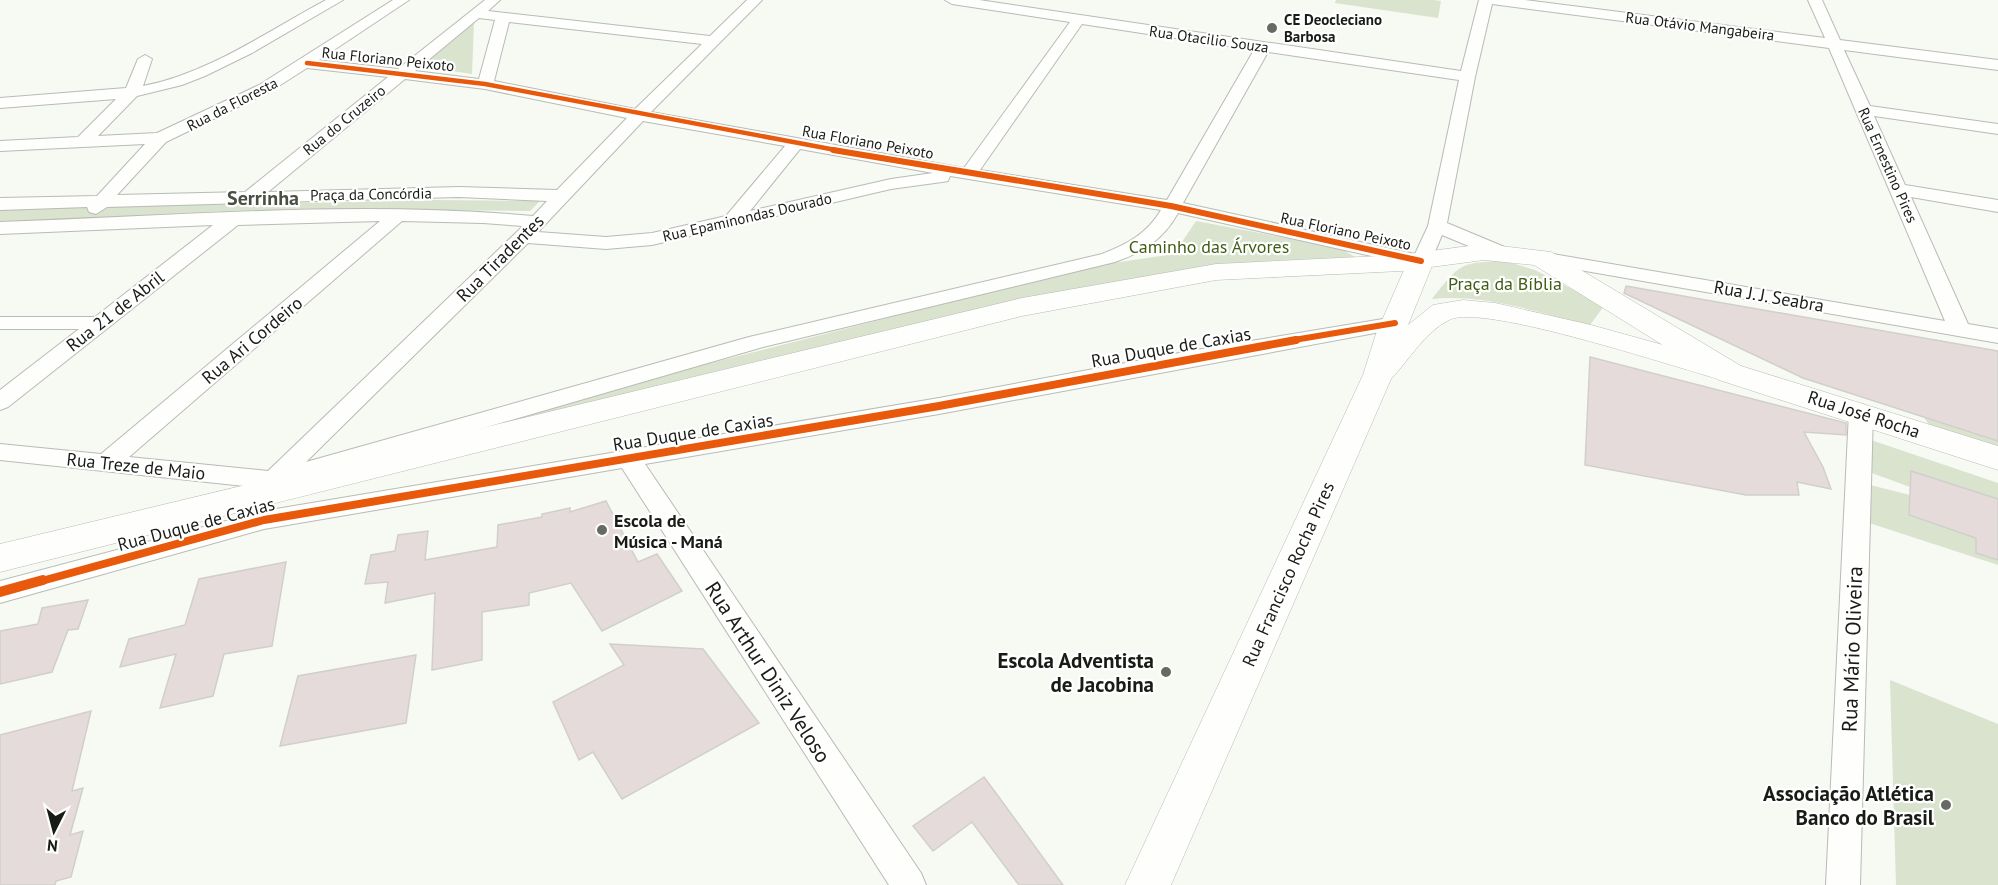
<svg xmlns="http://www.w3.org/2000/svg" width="1998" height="885" font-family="'PT Sans',sans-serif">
	<rect width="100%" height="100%" fill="#f6faf2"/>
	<g fill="#d9e3ce">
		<path d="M1336 0H1434L1441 1 1438 18 1335 3Z"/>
		<path d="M474 21 472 74 419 66Z"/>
		<path d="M432 200 540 201 530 211 423 210 0 221V209Z"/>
		<path d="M1196 221 1340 248 1362 261 1200 269 637 398 383 447 1087 267 1174 254Z"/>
		<path d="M1505 261 1535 270 1604 306 1590 325C1539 313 1484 293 1432 299 1460 264 1460 262 1505 261Z"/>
		<path d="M1935 339 1973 348 1934 420 1998 441V450L1933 430 1923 416Z"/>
		<path d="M1859 436 1998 483V499L1911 471 1910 487 1858 468Z"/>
		<path d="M1858 482 1910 495V516L1976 538V553L1998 560V565L1857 519Z"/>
		<path d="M1890 680 1998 724V885H1896Z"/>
	</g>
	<g fill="#e5dbda" stroke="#d1cfcc" stroke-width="1.5">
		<path d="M1626 286 1998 351V441L1803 378 1624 293Z"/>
		<path d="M1590 357 1846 423V435L1804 432 1823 467 1831 489 1797 482 1799 495H1746L1585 465Z"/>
		<path d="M1911 471 1998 499V560L1976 553V538L1909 515Z"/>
		<path d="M606 501 638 562 657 554 682 591 602 631 571 583 529 593V605L482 612V660L432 670 435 593 385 603 388 582 365 584 371 555 395 551 398 535 428 531 425 560 497 547 498 525 542 517V514L570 508V512Z"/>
		<path d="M286 562 272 646 224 654 213 696 160 708 176 654 120 667 129 639 185 625 199 579Z"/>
		<path d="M88 600 78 629 68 630 52 672 0 684V631L38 624 42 608Z"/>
		<path d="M610 644 703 649 759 723 622 799 593 752 579 760 553 702 624 665Z"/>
		<path d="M416 655 406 723 280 746 298 676Z"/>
		<path d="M91 711 72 791 83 788 70 835 83 831 71 877 56 881 55 885H0V735Z"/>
		<path d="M984 777 1001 800 1063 885H1019L972 822 933 851 913 826Z"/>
	</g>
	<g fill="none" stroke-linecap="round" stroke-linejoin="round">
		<defs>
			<g id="minor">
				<path d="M326 0H343L252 53 205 76 182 85 137 96 98 136 157 133 259 85 393 0H409L319 60 398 69 485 0H500L488 11 710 36 747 0H762L651 112 964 168 1070 22 952 4 945 0H979L1461 71 1479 0H1525L1825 38 1808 0H1822L1840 40 1998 60V70L1844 50 1870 106 1998 124V134L1874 116 1905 185 1998 200V212L1911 197 1968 324 1998 329V343L1534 262 1531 258 1534 254 1541 252 1945 321 1829 48 1492 4 1475 77 1447 223 1507 248 1510 252 1507 256H1493L1442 235 1431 261 1421 267 1178 213C1163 240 1143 252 1115 262L763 347 273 489 0 460V444L101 454 380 221 238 225 8 407 0 410V390L79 329H0V317H95L213 225 0 234V222C177 216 356 200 533 216L547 201 459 197 107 207 96 214 89 212 87 207 0 210V198L97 196 145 144 0 151V141L78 137 116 99 0 108V98L126 88 138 59 145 55 152 59 143 86C209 73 268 31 326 0ZM479 18 495 20 479 79 415 71ZM509 22 702 44 635 109 494 81ZM1082 24 1254 50 1167 200 980 170ZM1268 52 1459 80 1428 226 1415 254 1183 203ZM307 68 388 77 245 192 117 195 166 142 271 91ZM405 79 485 89 627 118 557 190 459 187 268 192ZM643 121 785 146 726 216 652 233 606 237 538 232ZM800 149 933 173 891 179 750 211ZM950 176 1161 210C1147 234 1127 244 1102 254L749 337 306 462 528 243 606 249 652 245 891 189 942 182 948 181ZM402 221 483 223 523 226 268 471 129 457Z"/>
				<path d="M1395 317 1402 318 1406 323 1402 328 939 414 645 464 921 873 926 885H889L622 468 264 529 0 603V581L264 511 939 398 1190 351Z"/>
				<path d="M1861 404 1869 407 1873 412 1860 885H1826L1849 412 1853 407Z"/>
			</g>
			<path id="tertiary" d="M1421 253 1430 256 1434 261 1408 325 1433 305 1463 300 1495 303 1591 325 1739 366 1744 373 1739 380 1729 382C1683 370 1482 302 1449 320 1425 332 1409 360 1391 379L1171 885H1125L1363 375 1376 334 1408 261 1412 256Z"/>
			<path id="primary" d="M1484 244 1551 252 1741 366 1998 446V470L1719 380 1534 265 1484 260 1401 271 1216 280 1022 316 0 572V544L1022 298 1216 264 1401 255Z"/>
		</defs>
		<use href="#minor" stroke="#b8bbb6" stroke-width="2"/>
		<use href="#tertiary" stroke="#b8bbb6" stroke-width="1"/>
		<use href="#primary" stroke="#b8bbb6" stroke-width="1"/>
		<use href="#minor" fill="#fefefd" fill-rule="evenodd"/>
		<use href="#tertiary" fill="#fefefd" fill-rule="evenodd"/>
		<use href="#primary" fill="#fefefd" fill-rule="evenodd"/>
		<defs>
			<path id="cycleway-far3" d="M307 63 485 84 841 151"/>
			<g id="cycleway-far2">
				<path d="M833 150 1171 206 1421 261"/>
				<path d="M1288 341 1395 323"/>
			</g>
			<path id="cycleway-far1" d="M38 582 264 520 939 406 1296 340"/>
			<path id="cycleway" d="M0 592 43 580"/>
		</defs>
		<use href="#cycleway-far3" stroke="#fff" stroke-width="7"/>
		<use href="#cycleway-far2" stroke="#fff" stroke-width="9"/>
		<use href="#cycleway-far1" stroke="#fff" stroke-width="11"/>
		<use href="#cycleway" stroke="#fff" stroke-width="14"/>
		<use href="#cycleway-far3" stroke="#e8590c" stroke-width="4.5"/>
		<use href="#cycleway-far2" stroke="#e8590c" stroke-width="6"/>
		<use href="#cycleway-far1" stroke="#e8590c" stroke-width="8"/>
		<use href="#cycleway" stroke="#e8590c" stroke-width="10"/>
	</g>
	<g fill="#666a63" stroke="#fff" stroke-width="2">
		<circle cx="1272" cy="28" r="6"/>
		<circle cx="602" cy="530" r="6"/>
		<circle cx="1166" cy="672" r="6"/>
		<circle cx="1946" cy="805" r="6"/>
	</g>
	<g text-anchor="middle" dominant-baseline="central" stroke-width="4.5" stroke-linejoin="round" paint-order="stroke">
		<g font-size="15" font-weight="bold" fill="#191c16" stroke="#fff" text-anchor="start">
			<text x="1284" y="19">CE Deocleciano<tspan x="1284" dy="17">Barbosa</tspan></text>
		</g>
		<g font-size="15" fill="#191c16" stroke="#fff">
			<text transform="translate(1700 26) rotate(7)">Rua Otávio Mangabeira</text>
			<text transform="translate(1209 39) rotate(8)">Rua Otacilio Souza</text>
			<text transform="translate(388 59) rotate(6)">Rua Floriano Peixoto</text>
			<text transform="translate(232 104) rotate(-27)">Rua da Floresta</text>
			<text transform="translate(344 120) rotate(-39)">Rua do Cruzeiro</text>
			<text transform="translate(868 142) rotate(10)">Rua Floriano Peixoto</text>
			<text transform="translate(1888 165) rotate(66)">Rua Ernestino Pires</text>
			<text transform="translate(371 194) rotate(-1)">Praça da Concórdia</text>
			<text transform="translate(747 217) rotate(-13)">Rua Epaminondas Dourado</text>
			<text transform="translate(1346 231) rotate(12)">Rua Floriano Peixoto</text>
		</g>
		<g font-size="18" fill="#405d14" stroke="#fff">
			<text x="1209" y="246">Caminho das Árvores</text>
			<text x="1505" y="283">Praça da Bíblia</text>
		</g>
		<g font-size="18" fill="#191c16" stroke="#fff">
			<text transform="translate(500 258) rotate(-45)">Rua Tiradentes</text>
			<text transform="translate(1769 296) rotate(10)">Rua J. J. Seabra</text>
			<text transform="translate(115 311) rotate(-38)">Rua 21 de Abril</text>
			<text transform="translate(252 340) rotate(-40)">Rua Ari Cordeiro</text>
			<text transform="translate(1171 347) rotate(-10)">Rua Duque de Caxias</text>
			<text transform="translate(1864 414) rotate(18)">Rua José Rocha</text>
			<text transform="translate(693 432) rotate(-9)">Rua Duque de Caxias</text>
			<text transform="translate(136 466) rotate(6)">Rua Treze de Maio</text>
			<text transform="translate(196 524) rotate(-15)">Rua Duque de Caxias</text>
			<text transform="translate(1288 574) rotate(-66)">Rua Francisco Rocha Pires</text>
		</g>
		<g font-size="18" font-weight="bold" fill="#191c16" stroke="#fff" text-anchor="start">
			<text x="614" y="520">Escola de<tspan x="614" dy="21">Música - Maná</tspan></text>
		</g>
		<g font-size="20" font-weight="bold" fill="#494f42" stroke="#fff">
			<text x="263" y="198">Serrinha</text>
		</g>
		<g font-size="21" fill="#191c16" stroke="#fff">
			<text transform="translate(1852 649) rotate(-88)">Rua Mário Oliveira</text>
			<text transform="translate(768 672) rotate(57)">Rua Arthur Diniz Veloso</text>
		</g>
		<g font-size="21" font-weight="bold" fill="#191c16" stroke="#fff" text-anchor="end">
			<text x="1154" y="660">Escola Adventista<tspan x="1154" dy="24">de Jacobina</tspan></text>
			<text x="1934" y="793">Associação Atlética<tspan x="1934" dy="24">Banco do Brasil</tspan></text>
		</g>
	</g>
	<g transform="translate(54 831) rotate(186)" stroke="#ffffff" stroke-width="4.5" paint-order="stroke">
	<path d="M0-4.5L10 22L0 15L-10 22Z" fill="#191c16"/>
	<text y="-9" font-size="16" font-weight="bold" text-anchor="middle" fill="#191c16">N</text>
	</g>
</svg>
